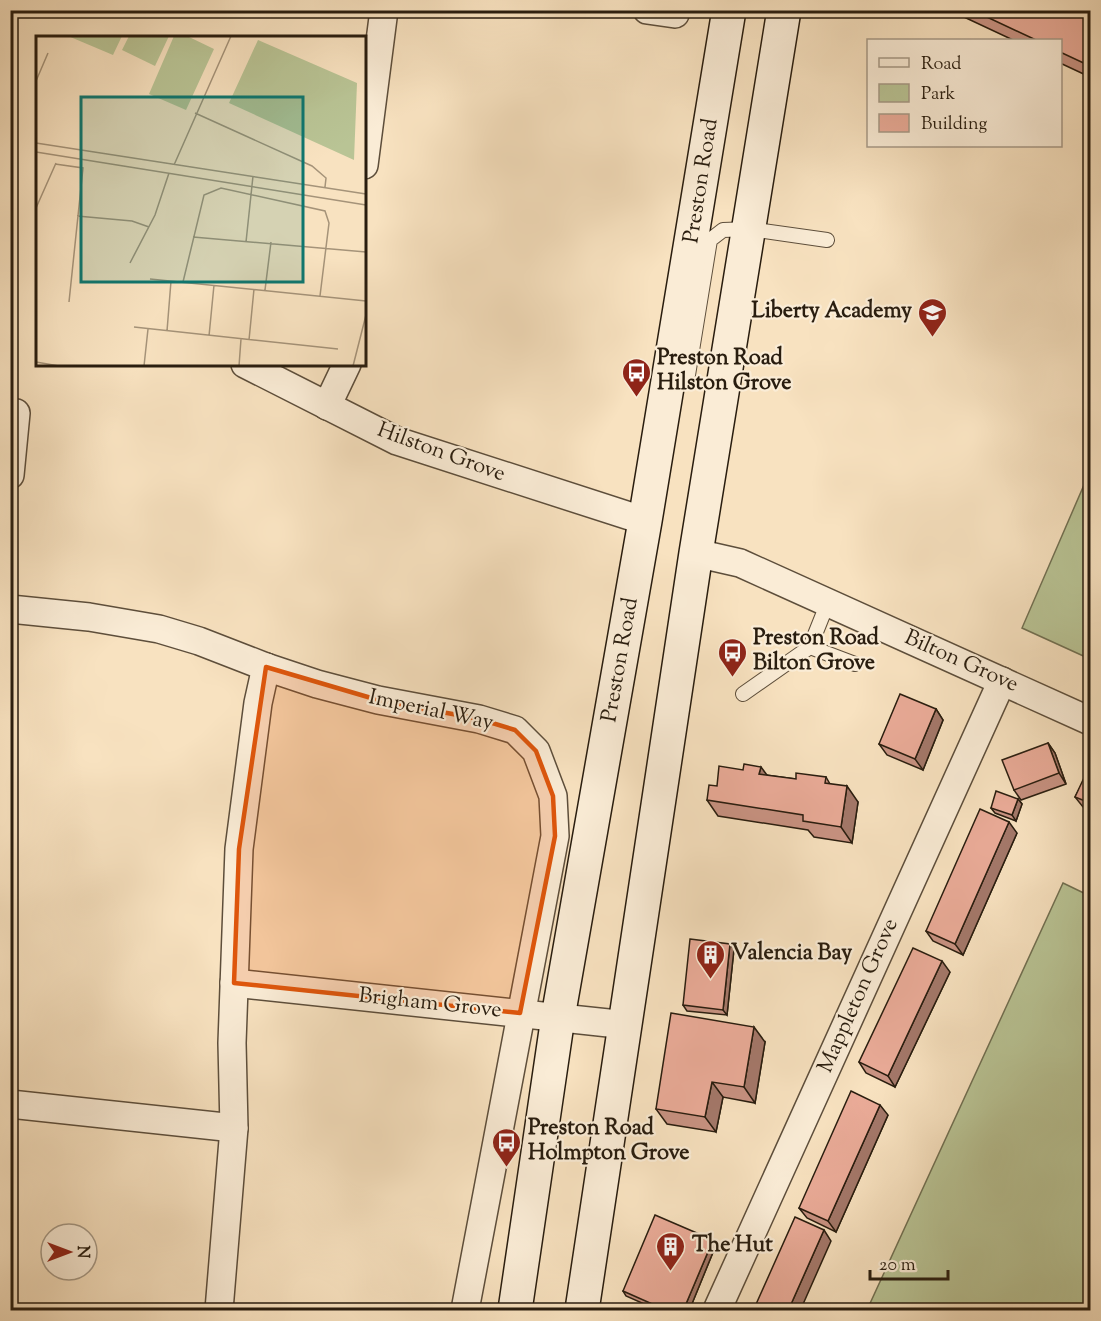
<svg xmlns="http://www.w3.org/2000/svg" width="1101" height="1321" font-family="'Sorts Mill Goudy',serif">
	<rect width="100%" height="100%" fill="#f8e2c0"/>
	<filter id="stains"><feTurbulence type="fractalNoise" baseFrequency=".00333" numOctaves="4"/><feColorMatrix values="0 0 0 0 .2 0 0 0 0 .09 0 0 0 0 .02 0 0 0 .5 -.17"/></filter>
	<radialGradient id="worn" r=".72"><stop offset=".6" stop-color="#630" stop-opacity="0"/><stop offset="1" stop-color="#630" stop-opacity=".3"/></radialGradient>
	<g fill="#b9c495" stroke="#717052" stroke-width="1.5">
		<path d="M1090 471V659L1022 628Z"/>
		<path d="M1063 883 1090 896V1310H867Z"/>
	</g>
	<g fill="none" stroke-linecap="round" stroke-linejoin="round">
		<defs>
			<g id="lane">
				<path d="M673 388 688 375 710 240 723 230 750 229 827 240"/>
				<path d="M810 647 855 664"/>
				<path d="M743 694 810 647 828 602"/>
			</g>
			<g id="street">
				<path d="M647 10 675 14V10"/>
				<path d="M364 165 384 10"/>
				<path d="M245 364 397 441 645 521"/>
				<path d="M327 406 347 364"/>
				<path d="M10 475 16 413"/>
				<path d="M696 553 740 563 1090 721"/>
				<path d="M10 609 89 617 159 629 199 641 266 667 317 684 378 700 479 719 515 730 536 751 553 796 555 836 465 1310"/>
				<path d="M234 983 627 1025"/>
				<path d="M10 1104 234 1128"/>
				<path d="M219 1310 234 1128 232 1043 239 849 258 703 266 667"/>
				<path d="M717 1310 1002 681"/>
			</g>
			<g id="secondary">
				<path d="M515 1310 558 1017 645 521 729 10"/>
				<path d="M582 1310 696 553 784 10"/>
			</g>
		</defs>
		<use href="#lane" stroke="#5d4e3b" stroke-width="16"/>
		<use href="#street" stroke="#5d4e3b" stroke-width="30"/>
		<use href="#secondary" stroke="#291d0f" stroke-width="36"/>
		<use href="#lane" stroke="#faecd6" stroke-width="14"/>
		<use href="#street" stroke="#faecd6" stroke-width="27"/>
		<use href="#secondary" stroke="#faecd6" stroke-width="33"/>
	</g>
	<g fill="#c99383" stroke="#291d0f" stroke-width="1.5">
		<path d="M949 10H1090V77L1060 63V40H1013Z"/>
		<path d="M936 709 943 720 923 770 887 755 879 744Z"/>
		<path d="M1048 743 1055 753 1066 784 1021 800 1014 790Z"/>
		<path d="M1090 768V811L1083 807 1075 797Z"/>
		<path d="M766 775 796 779 826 777 830 784 858 802 852 843 814 837 808 830 718 816 707 800Z"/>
		<path d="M1018 799 1022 804 1016 821 995 813 991 808Z"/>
		<path d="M1017 833 963 955 933 941 926 931Z"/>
		<path d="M730 944 734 949 727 1015 687 1011 683 1005Z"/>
		<path d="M950 972 895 1087 866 1073 859 1062Z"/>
		<path d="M765 1042 755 1103 723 1097 716 1132 667 1124 656 1109Z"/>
		<path d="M888 1115 836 1232 807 1218 799 1208Z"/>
		<path d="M716 1245 689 1311H660L626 1296 623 1291Z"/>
	</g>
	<g fill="#a4786a" stroke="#291d0f" stroke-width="1.5">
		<path d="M936 709 943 720 923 770 915 759Z"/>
		<path d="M1048 743 1055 753 1066 784 1059 773Z"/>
		<path d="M761 767 772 782 759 774Z"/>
		<path d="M847 786 858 802 852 843 841 827Z"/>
		<path d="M1018 799 1022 804 1016 821 1012 815Z"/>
		<path d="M1009 822 1017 833 963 955 955 944Z"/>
		<path d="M730 944 734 949 727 1015 723 1010Z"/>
		<path d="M942 961 950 972 895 1087 888 1076Z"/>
		<path d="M754 1027 765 1042 755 1103 744 1087Z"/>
		<path d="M712 1082 723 1097 716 1132 705 1117Z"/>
		<path d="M880 1105 888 1115 836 1232 828 1221Z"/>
		<path d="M824 1230 831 1241 800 1311H788Z"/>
		<path d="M713 1240 716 1245 689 1311H683Z"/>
	</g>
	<g fill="#eaab98" stroke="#291d0f" stroke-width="1.5">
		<path d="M972 10H1090V66L1060 52V40H1036Z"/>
		<path d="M900 694 936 709 915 759 879 744Z"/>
		<path d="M1048 743 1059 773 1014 790 1002 760Z"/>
		<path d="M744 764 761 767 759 774 796 779V773L826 777 825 783 847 786 841 827 803 821V815L707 800 709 785 717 786 719 766 743 770Z"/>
		<path d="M1089 767 1090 768V803L1075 797Z"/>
		<path d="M996 791 1018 799 1012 815 991 808Z"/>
		<path d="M980 809 1009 822 955 944 926 931Z"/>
		<path d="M690 939 730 944 723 1010 683 1005Z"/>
		<path d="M913 948 942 961 888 1076 859 1062Z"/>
		<path d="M671 1013 754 1027 744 1087 712 1082 705 1117 656 1109Z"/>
		<path d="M851 1091 880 1105 828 1221 799 1208Z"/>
		<path d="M655 1215 713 1240 683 1311H668L623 1291Z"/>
		<path d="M795 1217 824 1230 788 1311H753Z"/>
	</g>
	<path fill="#de560c" fill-opacity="0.2" stroke="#de560c" stroke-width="4.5" stroke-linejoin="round" d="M266 667 378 700 479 719 515 730 536 751 553 796 555 836 520 1013 234 983 239 849Z"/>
	<defs>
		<symbol id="school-pin" viewBox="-11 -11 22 30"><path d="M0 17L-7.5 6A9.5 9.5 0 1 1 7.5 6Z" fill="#8f2418" stroke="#faecd6"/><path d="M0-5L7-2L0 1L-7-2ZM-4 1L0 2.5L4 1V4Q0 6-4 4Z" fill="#fff"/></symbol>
		<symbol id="bus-pin" viewBox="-11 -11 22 30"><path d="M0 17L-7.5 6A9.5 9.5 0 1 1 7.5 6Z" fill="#8f2418" stroke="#faecd6"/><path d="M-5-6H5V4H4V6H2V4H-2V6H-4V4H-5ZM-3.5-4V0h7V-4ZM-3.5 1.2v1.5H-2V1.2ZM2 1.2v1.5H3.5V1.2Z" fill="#fff"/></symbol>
		<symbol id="building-pin" viewBox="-11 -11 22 30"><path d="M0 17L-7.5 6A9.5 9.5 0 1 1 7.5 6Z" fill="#8f2418" stroke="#faecd6"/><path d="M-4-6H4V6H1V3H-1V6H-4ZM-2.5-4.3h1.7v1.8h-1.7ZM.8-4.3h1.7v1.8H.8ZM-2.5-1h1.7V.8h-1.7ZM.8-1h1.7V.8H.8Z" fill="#fff"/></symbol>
	</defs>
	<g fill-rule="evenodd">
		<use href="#school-pin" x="916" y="296" width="33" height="45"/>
		<use href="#bus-pin" x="620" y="356" width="33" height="45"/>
		<use href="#bus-pin" x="716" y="636" width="33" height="45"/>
		<use href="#building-pin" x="694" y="938" width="33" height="45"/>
		<use href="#bus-pin" x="490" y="1126" width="33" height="45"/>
		<use href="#building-pin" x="654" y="1230" width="33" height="45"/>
	</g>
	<g text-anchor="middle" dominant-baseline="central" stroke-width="4.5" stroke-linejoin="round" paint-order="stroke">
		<g font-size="22" fill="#291d0f" stroke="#faecd6">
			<text transform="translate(702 181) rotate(-81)">Preston Road</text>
			<text transform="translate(441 453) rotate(20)">Hilston Grove</text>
			<text transform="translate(621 660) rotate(-80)">Preston Road</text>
			<text transform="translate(961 662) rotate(24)">Bilton Grove</text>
			<text transform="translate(431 711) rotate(12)">Imperial Way</text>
			<text transform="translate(859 996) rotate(-66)">Mappleton Grove</text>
			<text transform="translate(430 1004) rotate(6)">Brigham Grove</text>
		</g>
		<g font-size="22" font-weight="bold" fill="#291d0f" stroke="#faecd6" text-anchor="start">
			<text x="912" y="312" text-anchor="end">Liberty Academy</text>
			<text x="657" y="359">Preston Road<tspan x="657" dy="25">Hilston Grove</tspan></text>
			<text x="753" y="639">Preston Road<tspan x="753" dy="25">Bilton Grove</tspan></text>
			<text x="731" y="954">Valencia Bay</text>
			<text x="528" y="1129">Preston Road<tspan x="528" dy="25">Holmpton Grove</tspan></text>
			<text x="692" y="1246">The Hut</text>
		</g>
	</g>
	<g transform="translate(36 36)">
		<rect width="330" height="330" fill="#f8e2c0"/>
		<path d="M32 0H86L77 19ZM93 0H133L119 30 86 14ZM138 0H151L178 13 150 74 113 58ZM222 4 321 47 318 124 193 67Z" fill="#b9c495"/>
		<path fill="none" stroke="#a59379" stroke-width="1.5" d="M0 45 12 17M159 77 276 130 290 142 289 151M0 107 330 158M0 116 330 169M19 128 47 132 33 266M138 129 195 0M0 172 20 127M41 180 96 185 113 191M157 201 330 216M210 206 217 140M94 227 119 179 133 137M114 243 330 265M147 246 168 159 185 152 289 175 293 187 284 260M229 254 235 206M98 291 302 313M131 295 135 245M173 300 178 249M213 304 218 253M0 326 23 330M108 330 112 293M203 330 205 303M317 330 330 279"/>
		<path fill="#0f766e" fill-opacity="0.15" stroke="#0f766e" stroke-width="3" d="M45 61H267V246H45Z"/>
		<rect width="330" height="330" fill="none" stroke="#291d0f" stroke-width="3"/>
	</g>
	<rect width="1101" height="1321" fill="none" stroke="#f8e2c0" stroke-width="36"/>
	<rect x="12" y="12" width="1077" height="1297" fill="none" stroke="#291d0f" stroke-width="3"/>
	<rect x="18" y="18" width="1065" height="1285" fill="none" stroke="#291d0f" stroke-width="1.5"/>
	<rect x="867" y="39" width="195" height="108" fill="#faecd6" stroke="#a69986" stroke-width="1.5"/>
	<rect x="879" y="58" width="30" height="9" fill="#faecd6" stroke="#a69986" stroke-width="1.5"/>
	<text x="921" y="69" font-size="18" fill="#291d0f">Road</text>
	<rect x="879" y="84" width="30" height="18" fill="#b9c495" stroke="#a69986" stroke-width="1.5"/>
	<text x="921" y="99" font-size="18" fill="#291d0f">Park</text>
	<rect x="879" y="114" width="30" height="18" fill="#eaab98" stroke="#a69986" stroke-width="1.5"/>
	<text x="921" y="129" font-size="18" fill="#291d0f">Building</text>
	<g transform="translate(69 1252) rotate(90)"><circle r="28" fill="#faecd6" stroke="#a69986" stroke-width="1.5"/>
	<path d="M0-4.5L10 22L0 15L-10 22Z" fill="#8f2418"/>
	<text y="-9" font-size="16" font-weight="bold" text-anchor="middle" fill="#291d0f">N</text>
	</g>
	<path d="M870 1270v9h78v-9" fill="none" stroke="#291d0f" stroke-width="3"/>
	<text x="879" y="1270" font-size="18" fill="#291d0f" stroke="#faecd6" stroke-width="4.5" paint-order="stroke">20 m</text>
	<rect width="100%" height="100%" filter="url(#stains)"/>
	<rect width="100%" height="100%" fill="url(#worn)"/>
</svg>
